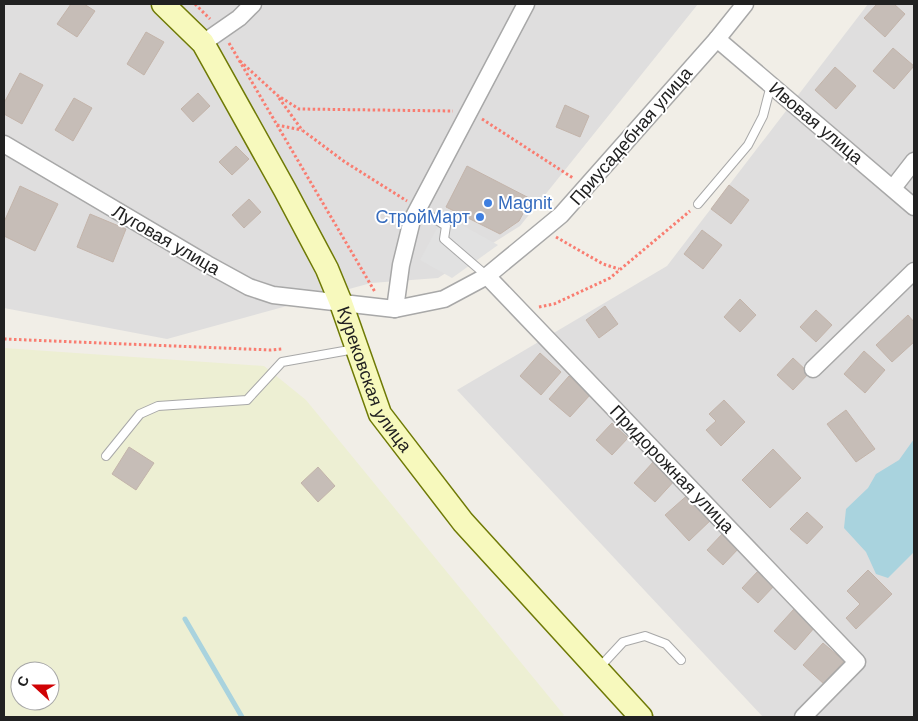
<svg xmlns="http://www.w3.org/2000/svg" width="918" height="721" font-family="Helvetica,sans-serif">
	<rect width="100%" height="100%" fill="#f1eee7"/>
	<g fill="#dfdede">
		<path d="M4 4H698L520 226 438 278 371 283 167 339 4 308Z"/>
		<path d="M868 4H914V717H763L457 390 667 266Z"/>
	</g>
	<path fill="#edefd3" fill-rule="evenodd" d="M4 348 264 366 306 400 564 715 561 717H4ZM20 671H50V701H20Z"/>
	<path fill="#e1e1e1" d="M444 215 498 245 452 278 420 260Z"/>
	<path fill="#a9d3de" d="M914 439V552L888 578 876 574 866 552 844 528 846 509 868 488 876 474 899 460Z"/>
	<g fill="none" stroke-linecap="round" stroke-linejoin="round">
		<path stroke="#a9d3de" stroke-width="5" d="M185 619 242 717"/>
	</g>
	<g fill="#c6bdb7" stroke="#c3b4aa">
		<path d="M71 4H84L95 11 77 37 57 24Z"/>
		<path d="M877 4H894L905 14 885 37 864 18Z"/>
		<path d="M146 32 164 42 144 75 127 64Z"/>
		<path d="M893 48 914 66 894 89 873 71Z"/>
		<path d="M835 67 856 86 836 109 815 90Z"/>
		<path d="M20 73 43 85 22 124 4 114V103Z"/>
		<path d="M198 93 210 106 193 122 181 109Z"/>
		<path d="M74 98 92 108 73 141 55 130Z"/>
		<path d="M565 105 589 116 580 137 556 127Z"/>
		<path d="M236 146 249 159 232 175 219 162Z"/>
		<path d="M467 166 531 199 519 221 500 234 446 207Z"/>
		<path d="M729 185 749 200 731 224 711 209Z"/>
		<path d="M20 186 58 204 35 251 4 236V222Z"/>
		<path d="M249 199 261 212 244 228 232 215Z"/>
		<path d="M90 214 126 229 113 262 77 247Z"/>
		<path d="M702 230 722 245 703 269 684 254Z"/>
		<path d="M740 299 756 315 740 332 724 317Z"/>
		<path d="M605 306 618 324 599 338 586 320Z"/>
		<path d="M816 310 832 325 816 342 800 327Z"/>
		<path d="M908 315 914 322V342L892 362 876 345Z"/>
		<path d="M864 351 885 370 865 393 844 374Z"/>
		<path d="M540 353 561 372 541 395 520 376Z"/>
		<path d="M793 358 809 373 793 390 777 375Z"/>
		<path d="M569 376 590 395 570 417 549 399Z"/>
		<path d="M724 400 745 422 721 446 706 430 716 421 709 414Z"/>
		<path d="M846 410 875 449 856 462 827 424Z"/>
		<path d="M612 423 628 438 612 455 596 440Z"/>
		<path d="M129 447 154 463 136 490 112 474Z"/>
		<path d="M773 449 801 478 770 508 742 480Z"/>
		<path d="M655 460 676 479 655 502 634 483Z"/>
		<path d="M318 467 335 486 318 502 301 483Z"/>
		<path d="M691 492 714 517 689 541 665 515Z"/>
		<path d="M807 512 823 527 807 544 790 529Z"/>
		<path d="M723 533 739 548 723 565 707 550Z"/>
		<path d="M868 570 892 594 856 629 846 618 860 604 847 591Z"/>
		<path d="M758 571 774 586 758 603 742 588Z"/>
		<path d="M794 609 815 627 795 650 774 631Z"/>
		<path d="M823 643 844 661 824 684 803 665Z"/>
	</g>
	<g fill="none" stroke-linecap="round" stroke-linejoin="round">
		<defs>
			<g id="lane">
				<path d="M698 204 748 145 763 116 771 85"/>
				<path d="M418 208 446 226 444 239 487 276"/>
				<path d="M106 456 140 414 158 406 247 400 282 362 355 349"/>
				<path d="M598 669 623 642 645 636 666 644 681 660"/>
			</g>
			<g id="street">
				<path d="M717 39 914 207"/>
				<path d="M203 43 239 18 253 4"/>
				<path d="M4 144 207 264 249 287 273 295 395 309 444 299 487 276 561 215 717 39 745 4"/>
				<path d="M893 188 914 161"/>
				<path d="M487 276 857 662 803 717"/>
				<path d="M395 309 401 265 412 220 526 4"/>
				<path d="M813 369 914 271"/>
			</g>
			<g id="secondary">
				<path id="s1" d="M163 4 203 43 285 190 327 269 341 303 380 414 463 522 641 717"/>
			</g>
		</defs>
		<use href="#lane" stroke="#a8a8a8" stroke-width="10"/>
		<use href="#street" stroke="#a8a8a8" stroke-width="19"/>
		<use href="#secondary" stroke="#6f7a06" stroke-width="25"/>
		<g stroke="#f97d71" stroke-width="3" stroke-dasharray="2.5 2.5" stroke-linecap="butt">
			<path d="M195 4 210 19"/>
			<path d="M229 43 375 292"/>
			<path d="M240 61 277 95 299 109 453 111"/>
			<path d="M279 98 302 130 345 162 407 201"/>
			<path d="M482 119 573 178"/>
			<path d="M277 125 302 130"/>
			<path d="M556 237 603 264 619 269"/>
			<path d="M539 307 554 304 610 278 690 211"/>
			<path d="M4 339 271 350 282 349"/>
		</g>
		<use href="#lane" stroke="#fff" stroke-width="8"/>
		<use href="#street" stroke="#fff" stroke-width="16"/>
		<use href="#secondary" stroke="#f7f9bd" stroke-width="22"/>
	</g>
	<g fill="#3f7fe0" stroke="#fff" stroke-width="2">
		<circle cx="488" cy="203" r="5"/>
		<circle cx="480" cy="217" r="5"/>
	</g>
	<g text-anchor="middle" dominant-baseline="central" stroke-width="4" stroke-linejoin="round" paint-order="stroke">
		<g font-size="18" fill="#212121" stroke="#fff">
			<text transform="translate(816 123) rotate(40)">Ивовая улица</text>
			<text transform="translate(631 136) rotate(-49)">Приусадебная улица</text>
			<text transform="translate(166 240) rotate(30)">Луговая улица</text>
			<text stroke="none"><textPath href="#s1" startOffset="434">Курековская улица</textPath></text>
			<text transform="translate(672 469) rotate(46)">Придорожная улица</text>
		</g>
		<g font-size="18" fill="#366cbe" stroke="#fff" text-anchor="start">
			<text x="498" y="203">Magnit</text>
			<text x="470" y="217" text-anchor="end">СтройМарт</text>
		</g>
	</g>
	<rect width="918" height="721" fill="none" stroke="#212121" stroke-width="10"/>
	<g transform="translate(35 686) rotate(291)"><circle r="24" fill="#ffffff" stroke="#a6a6a6"/>
	<path d="M0-4L9 19L0 12L-9 19Z" fill="#d00205"/>
	<text y="-8" font-size="14" font-weight="bold" text-anchor="middle" fill="#212121">С</text>
	</g>
</svg>
